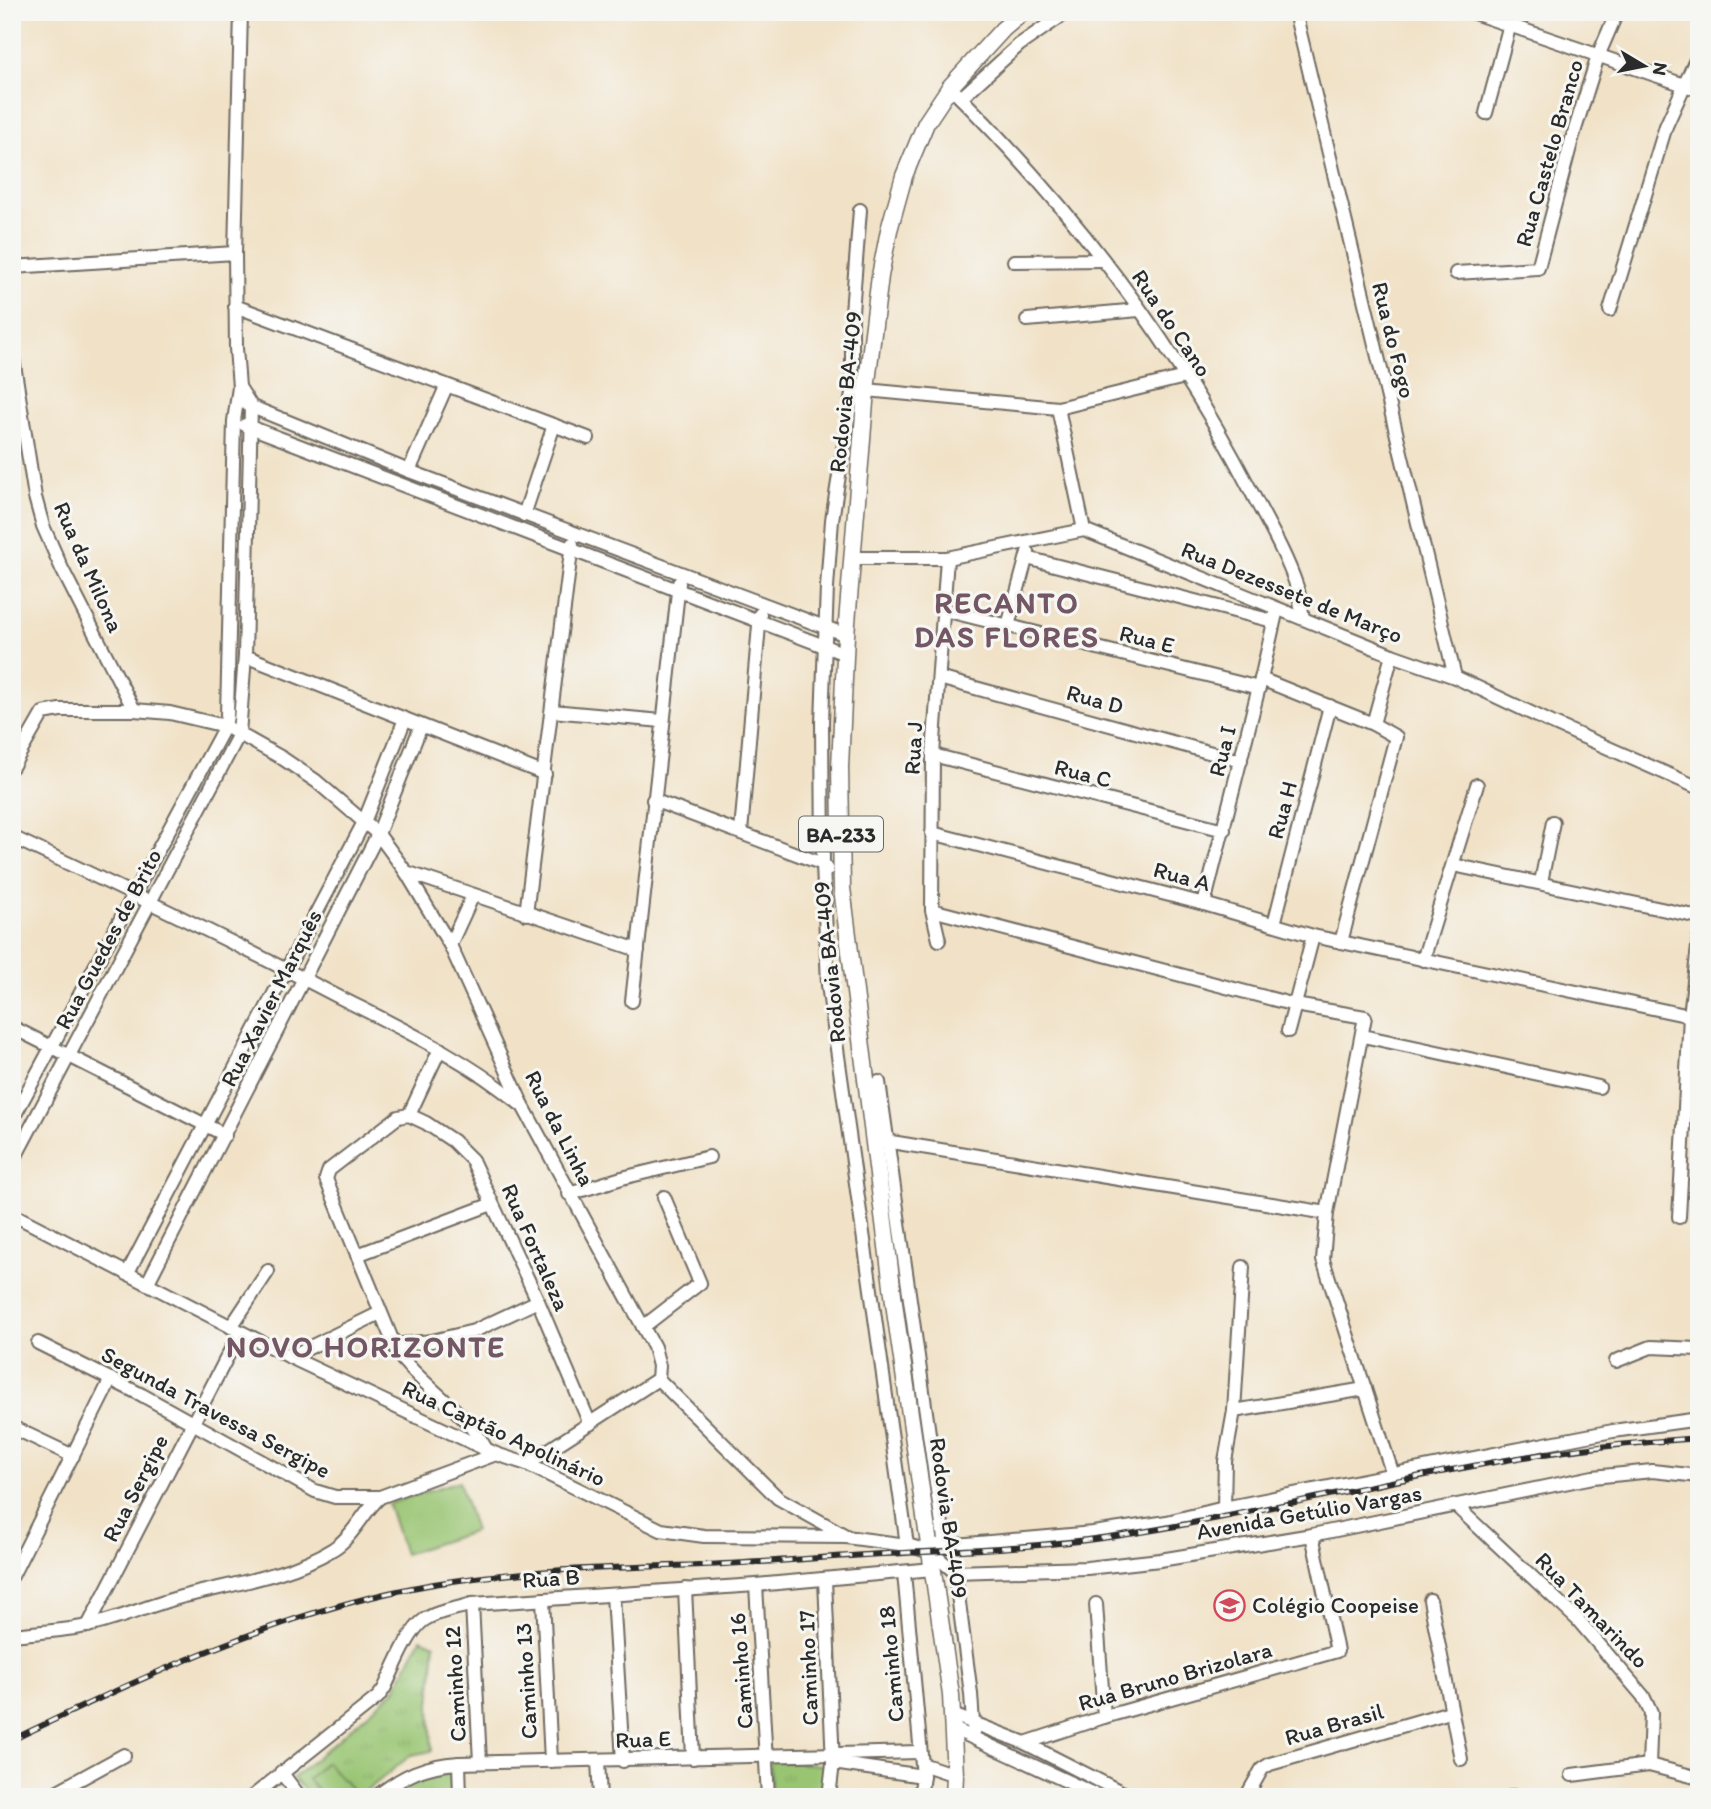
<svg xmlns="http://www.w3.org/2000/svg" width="1711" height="1809" font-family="Itim,sans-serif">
	<defs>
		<pattern id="grass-tufts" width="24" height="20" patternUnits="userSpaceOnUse" patternTransform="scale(1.75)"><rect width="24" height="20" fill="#99c572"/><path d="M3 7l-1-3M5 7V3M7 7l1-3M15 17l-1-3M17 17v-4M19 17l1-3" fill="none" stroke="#84a963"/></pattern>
	</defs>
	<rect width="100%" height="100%" fill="#f6f6f2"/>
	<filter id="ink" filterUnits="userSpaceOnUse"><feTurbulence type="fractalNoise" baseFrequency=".0143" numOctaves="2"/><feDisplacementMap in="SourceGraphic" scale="14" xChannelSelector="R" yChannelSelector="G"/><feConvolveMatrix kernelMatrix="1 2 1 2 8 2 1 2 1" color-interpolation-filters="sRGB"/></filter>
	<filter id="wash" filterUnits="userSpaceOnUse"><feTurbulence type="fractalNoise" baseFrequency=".00686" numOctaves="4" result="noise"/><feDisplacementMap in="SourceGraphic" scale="28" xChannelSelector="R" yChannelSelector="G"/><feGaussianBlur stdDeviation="1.57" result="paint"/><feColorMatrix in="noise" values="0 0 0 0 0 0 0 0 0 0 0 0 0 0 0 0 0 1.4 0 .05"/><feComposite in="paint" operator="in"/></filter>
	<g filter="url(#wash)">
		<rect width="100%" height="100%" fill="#f1e2c7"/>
		<g fill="url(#grass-tufts)" stroke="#62784e" stroke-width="2">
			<path d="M421 1638 435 1644 430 1705 432 1751 411 1755 359 1797H311L293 1778 394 1691Z"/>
			<path d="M770 1760 829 1766 825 1797H771Z"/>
			<path d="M453 1768 454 1797H381L411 1774Z"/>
		</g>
		<g fill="#99c572" stroke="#62784e" stroke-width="2">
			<path d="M459 1481 475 1531 404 1554 388 1504Z"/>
			<path d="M326 1762 353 1791 347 1797H324L308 1779Z"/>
		</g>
	</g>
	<g filter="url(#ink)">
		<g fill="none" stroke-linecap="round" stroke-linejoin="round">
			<defs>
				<g id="minor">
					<path d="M1295 12 1455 677"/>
					<path d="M1471 12 1699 90"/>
					<path d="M950 87C1069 205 1174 341 1251 491 1267 522 1286 554 1297 587 1300 597 1301 608 1303 618"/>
					<path d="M961 98 1019 45 1067 12"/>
					<path d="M1486 113 1510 24"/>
					<path d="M860 210 852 312V393L832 520 827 587 822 722 823 864 828 985 907 1545"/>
					<path d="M1014 261 1103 260"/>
					<path d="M12 267 235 253"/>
					<path d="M1456 273 1538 268 1572 139 1598 56 1617 12"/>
					<path d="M235 306 588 438"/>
					<path d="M1610 310 1666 126 1699 53"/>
					<path d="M1027 320 1139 310"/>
					<path d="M12 352 35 497 43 526 62 569 134 710"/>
					<path d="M866 390 1058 408 1185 377"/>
					<path d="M247 405 409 471 846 635"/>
					<path d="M1058 408 1084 530"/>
					<path d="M245 425 845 654"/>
					<path d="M409 471 446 387"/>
					<path d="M524 515 554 425"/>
					<path d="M852 558H947L1084 530 1392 655 1455 677 1552 723 1699 788"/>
					<path d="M1027 558 1273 621"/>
					<path d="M944 610 1259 688"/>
					<path d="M1008 626 1028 552"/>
					<path d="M245 656 545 774"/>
					<path d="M939 678 1241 761"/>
					<path d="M1261 679 1373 724 1396 737 1341 942"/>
					<path d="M552 711 662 721"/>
					<path d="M1373 724 1392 655"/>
					<path d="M933 755 1224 830"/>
					<path d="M12 767 43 713 60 710H134L170 713 225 726 282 758 316 781 378 834 406 872 450 945 523 1106 654 1347 659 1366 658 1379 778 1498 846 1536"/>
					<path d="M653 800 823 864 827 870"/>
					<path d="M741 832 760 614"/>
					<path d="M932 833 1204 904 1313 936 1690 1016H1699"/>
					<path d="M12 837C121 888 230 940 337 996 400 1028 465 1058 520 1104"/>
					<path d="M1453 865 1699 917"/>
					<path d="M406 872 638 950"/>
					<path d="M1541 882 1553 822"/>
					<path d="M1204 904 1261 679 1277 609"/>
					<path d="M932 910 1295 1005 1365 1017 1327 1213 1323 1260 1393 1475"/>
					<path d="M526 914 572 544"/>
					<path d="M1274 924 1330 706"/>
					<path d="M939 940 932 910 933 755 947 558"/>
					<path d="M450 945 473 895"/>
					<path d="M1423 960 1477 785"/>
					<path d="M632 1001 679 583"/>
					<path d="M12 1027 225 1135"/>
					<path d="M1288 1031 1313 936"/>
					<path d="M1363 1036 1599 1087"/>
					<path d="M879 1082 945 1546"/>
					<path d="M409 1115 398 1117 329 1170 326 1179 398 1354C425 1389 465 1410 486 1449"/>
					<path d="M409 1115 426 1123 453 1141 472 1160 538 1301 590 1424"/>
					<path d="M409 1115 440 1049"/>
					<path d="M12 1120 225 726 227 716 234 421 239 387 236 348 235 253 241 12"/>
					<path d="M879 1140 1327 1213"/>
					<path d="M12 1163 239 734 245 656 251 406 239 387"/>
					<path d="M569 1194 622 1178 709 1157"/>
					<path d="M12 1214 290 1357 496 1454 527 1464 661 1530 704 1536 846 1537 907 1545 931 1552 955 1572 1087 1568 1160 1560 1312 1535 1593 1477 1652 1471 1699 1476"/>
					<path d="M1679 1217 1690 1016 1699 938"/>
					<path d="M357 1255 492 1204"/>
					<path d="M127 1274 364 822 405 719"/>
					<path d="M147 1284 378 834 421 726"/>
					<path d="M231 1327 268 1271"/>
					<path d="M643 1327 700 1283 664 1197"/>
					<path d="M38 1343 142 1395 315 1491 335 1497H380"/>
					<path d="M393 1345 432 1341 474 1331 538 1301"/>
					<path d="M290 1357 380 1313"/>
					<path d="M1616 1361 1651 1347 1699 1349"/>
					<path d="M1234 1411 1243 1267"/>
					<path d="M12 1427 73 1456"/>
					<path d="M527 1464 658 1379"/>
					<path d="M1456 1506 1578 1620 1643 1696 1651 1713 1649 1765 1699 1778"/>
					<path d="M1224 1508 1225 1461 1234 1411 1365 1389"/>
					<path d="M930 1544 945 1546 1093 1533 1167 1522 1224 1508 1545 1444 1613 1431 1699 1419"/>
					<path d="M955 1572 971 1694 974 1738"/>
					<path d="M904 1573 923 1776 920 1797"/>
					<path d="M12 1576 111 1379"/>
					<path d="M825 1580 833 1763 829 1797"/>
					<path d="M756 1585 768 1797"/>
					<path d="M685 1589 693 1758"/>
					<path d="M613 1595 623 1761"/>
					<path d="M543 1599 551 1761"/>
					<path d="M1430 1600 1461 1759"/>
					<path d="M472 1604 480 1762"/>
					<path d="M1096 1604 1104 1717"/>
					<path d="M88 1626 240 1332"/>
					<path d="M12 1635C37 1632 63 1631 87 1626 120 1619 152 1604 185 1596 232 1584 292 1575 333 1549 353 1537 363 1512 380 1497L496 1454"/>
					<path d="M953 1715 1025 1743 1131 1797"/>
					<path d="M954 1729 1101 1797"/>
					<path d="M1025 1743 1104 1717 1337 1651 1312 1535"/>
					<path d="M598 1761 600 1797"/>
					<path d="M459 1763 460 1797"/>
					<path d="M833 1763 923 1776"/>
					<path d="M922 1764 955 1775"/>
					<path d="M281 1772 300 1797"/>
					<path d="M1572 1775 1649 1765"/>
					<path d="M47 1797 124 1755"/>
					<path d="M252 1797 378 1697 384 1689C393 1671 408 1631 424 1620 437 1611 457 1609 472 1604L756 1585 933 1569"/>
					<path d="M376 1797C402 1776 425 1765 459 1763L920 1752"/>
					<path d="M1246 1797 1262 1769 1270 1764 1450 1712"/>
					<path d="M1513 1797V1796"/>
				</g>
				<path id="major" d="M954 1797 955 1775 951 1695 896 1318 842 888 840 767 846 635 866 390 880 276 889 230 904 176 926 123 950 87 1003 29 1023 12"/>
			</defs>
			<use href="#minor" stroke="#706b62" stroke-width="16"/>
			<use href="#major" stroke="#706b62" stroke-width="19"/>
			<use href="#minor" stroke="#fff" stroke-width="12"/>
			<use href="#major" stroke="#fff" stroke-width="16"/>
			<defs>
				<path id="rail" d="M12 1740C146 1675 286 1609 434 1584 522 1569 613 1568 702 1565 763 1563 823 1557 884 1554 959 1550 1034 1548 1109 1537 1240 1518 1370 1483 1501 1461 1566 1449 1632 1443 1699 1438"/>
			</defs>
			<use href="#rail" stroke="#2b2b2b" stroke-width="6"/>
			<use href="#rail" stroke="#f6f6f2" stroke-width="3.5" stroke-dasharray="10" stroke-linecap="butt"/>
		</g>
	</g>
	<defs>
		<symbol id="school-ring" viewBox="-11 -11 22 22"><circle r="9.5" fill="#f6f6f2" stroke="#d1495b" stroke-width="1.5"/><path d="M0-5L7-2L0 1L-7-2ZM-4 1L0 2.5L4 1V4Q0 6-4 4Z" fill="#d1495b"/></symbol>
	</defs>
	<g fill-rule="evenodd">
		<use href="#school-ring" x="1212" y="1588" width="35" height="35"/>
	</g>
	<g text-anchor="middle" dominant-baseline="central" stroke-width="6" stroke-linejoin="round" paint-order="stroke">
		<rect fill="#f6f6f2" stroke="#686867" stroke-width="2" x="799" y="816.5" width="84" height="35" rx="5"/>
		<g font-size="21" font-weight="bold" fill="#2b2b2b">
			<text x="841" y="834">BA-233</text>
		</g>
		<g font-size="23" fill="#2b2b2b" stroke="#f6f6f2">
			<text transform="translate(1549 153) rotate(-74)">Rua Castelo Branco</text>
			<text transform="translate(1172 323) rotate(56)">Rua do Cano</text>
			<text transform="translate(1394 340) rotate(76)">Rua do Fogo</text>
			<text transform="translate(845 392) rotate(-84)">Rodovia BA-409</text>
			<text transform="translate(89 567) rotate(66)">Rua da Milona</text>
			<text transform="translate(1292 592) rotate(22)">Rua Dezessete de Março</text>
			<text transform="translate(1147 639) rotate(14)">Rua E</text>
			<text transform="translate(1095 699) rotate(15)">Rua D</text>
			<text transform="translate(913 748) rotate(-87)">Rua J</text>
			<text transform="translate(1222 751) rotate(-76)">Rua I</text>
			<text transform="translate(1083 773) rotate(14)">Rua C</text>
			<text transform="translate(1282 810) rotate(-75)">Rua H</text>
			<text transform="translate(1182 876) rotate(15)">Rua A</text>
			<text transform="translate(108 939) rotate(-62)">Rua Guedes de Brito</text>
			<text transform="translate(829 962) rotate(-96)">Rodovia BA-409</text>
			<text transform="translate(271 998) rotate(-63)">Rua Xavier Marquês</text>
			<text transform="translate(560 1128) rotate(63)">Rua da Linha</text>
			<text transform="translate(536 1247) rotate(66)">Rua Fortaleza</text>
			<text transform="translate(216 1412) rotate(28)">Segunda Travessa Sergipe</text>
			<text transform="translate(504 1433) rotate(25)">Rua Captão Apolinário</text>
			<text transform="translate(135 1488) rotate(-63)">Rua Sergipe</text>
			<text transform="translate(1309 1512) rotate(-10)">Avenida Getúlio Vargas</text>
			<text transform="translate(949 1518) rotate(82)">Rodovia BA-409</text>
			<text transform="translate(551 1578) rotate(-4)">Rua B</text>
			<text transform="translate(1592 1610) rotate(46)">Rua Tamarindo</text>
			<text transform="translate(891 1664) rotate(-95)">Caminho 18</text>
			<text transform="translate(808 1668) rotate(-92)">Caminho 17</text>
			<text transform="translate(741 1671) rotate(-94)">Caminho 16</text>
			<text transform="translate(1175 1676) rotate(-16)">Rua Bruno Brizolara</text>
			<text transform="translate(526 1681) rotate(-93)">Caminho 13</text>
			<text transform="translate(455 1684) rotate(-93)">Caminho 12</text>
			<text transform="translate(1334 1724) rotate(-16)">Rua Brasil</text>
			<text transform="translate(643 1739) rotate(-2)">Rua E</text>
		</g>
		<g font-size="23" fill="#2b2b2b" stroke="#f6f6f2" text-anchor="start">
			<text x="1252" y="1605">Colégio Coopeise</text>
		</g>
		<g font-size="30" font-weight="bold" letter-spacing="2" fill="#735764" stroke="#f6f6f2">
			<text x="1007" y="602">RECANTO<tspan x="1007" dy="34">DAS FLORES</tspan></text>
			<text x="366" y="1346">NOVO HORIZONTE</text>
		</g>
	</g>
	<rect width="1711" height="1809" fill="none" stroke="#f6f6f2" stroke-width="42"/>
	<g transform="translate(1644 66) rotate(100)" stroke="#f6f6f2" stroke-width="5" paint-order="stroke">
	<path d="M0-5L12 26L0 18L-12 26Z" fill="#2b2b2b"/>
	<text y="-10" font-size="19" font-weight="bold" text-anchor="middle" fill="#2b2b2b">N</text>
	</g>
</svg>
